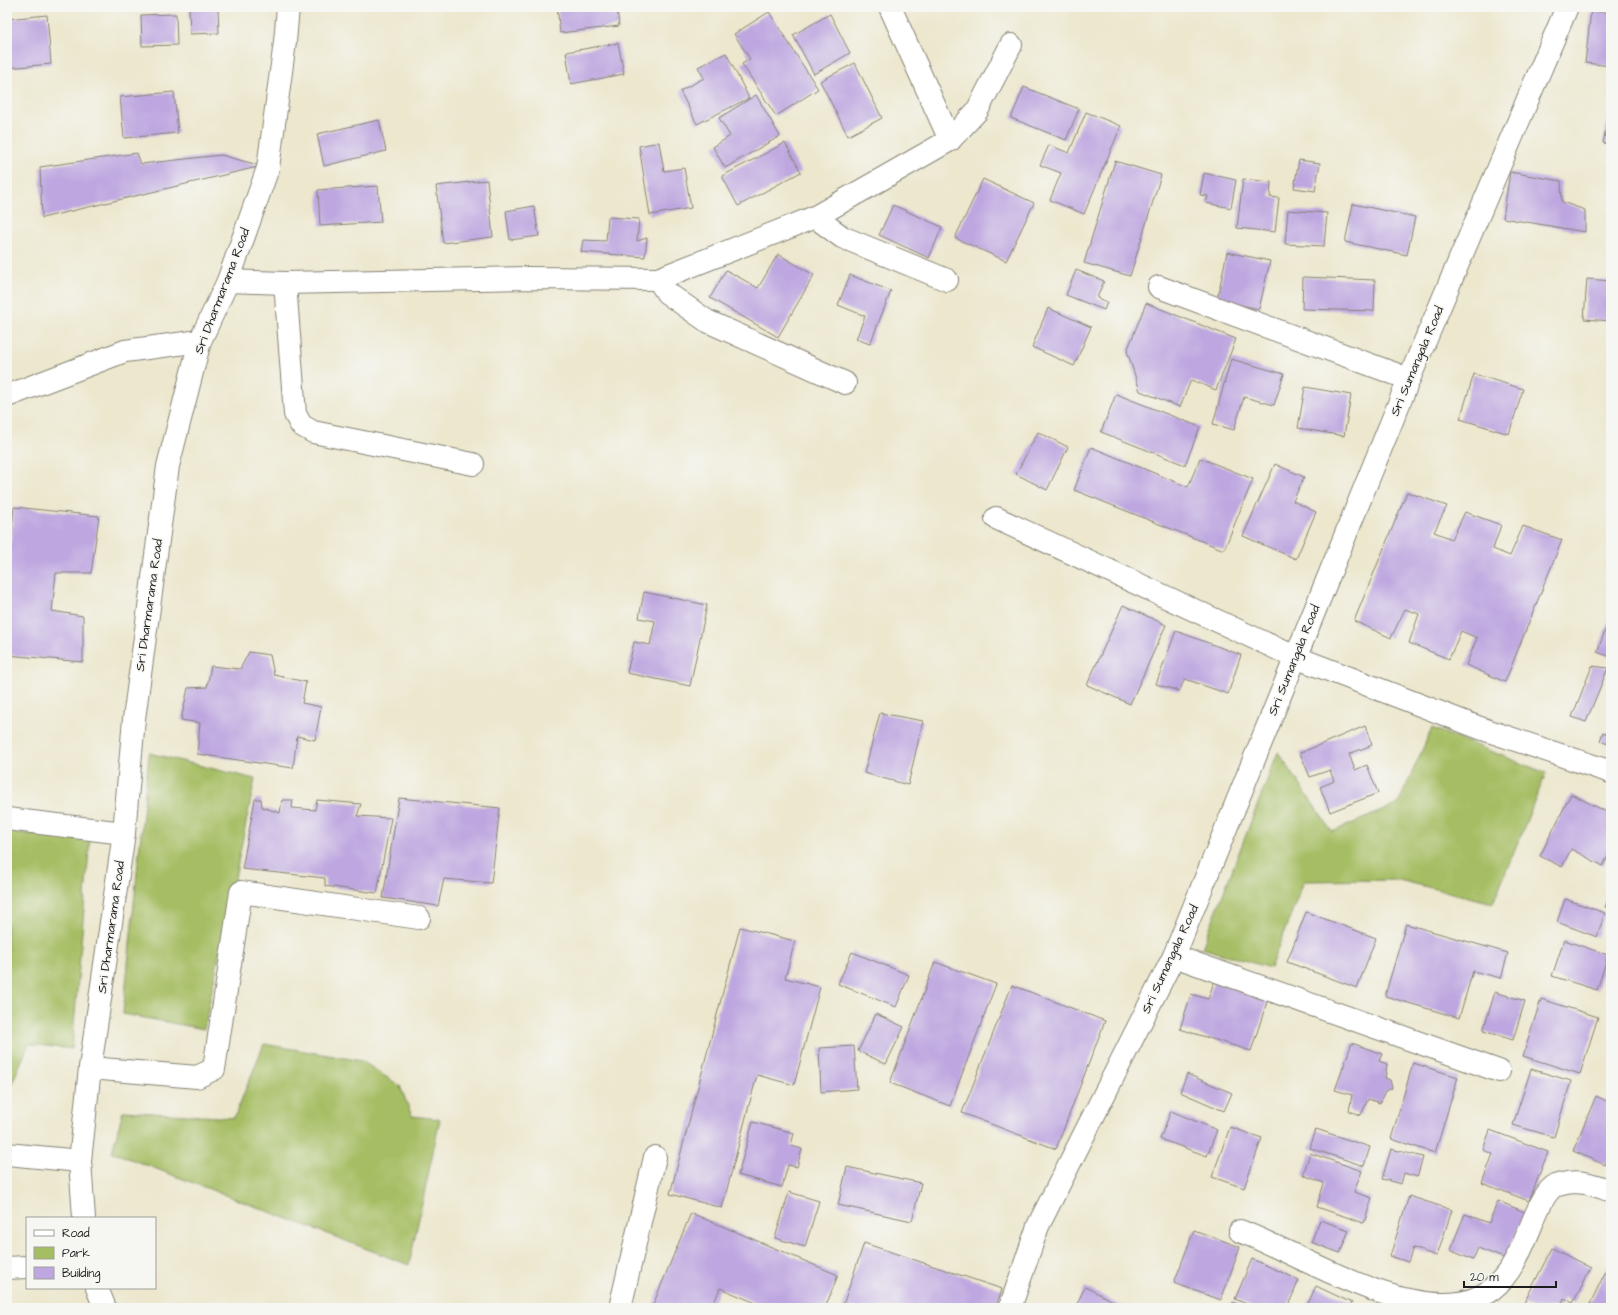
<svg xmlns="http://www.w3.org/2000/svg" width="1618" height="1315" font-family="'Architects Daughter',sans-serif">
	<rect width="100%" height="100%" fill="#f6f6f2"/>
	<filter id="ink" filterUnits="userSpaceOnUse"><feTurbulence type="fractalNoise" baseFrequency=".025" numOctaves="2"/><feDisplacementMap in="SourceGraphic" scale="8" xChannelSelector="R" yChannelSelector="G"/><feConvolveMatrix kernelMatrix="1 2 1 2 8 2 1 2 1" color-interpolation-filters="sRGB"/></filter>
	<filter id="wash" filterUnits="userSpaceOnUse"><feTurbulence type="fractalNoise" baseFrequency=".012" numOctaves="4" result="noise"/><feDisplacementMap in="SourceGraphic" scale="16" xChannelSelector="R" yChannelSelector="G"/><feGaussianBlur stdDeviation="0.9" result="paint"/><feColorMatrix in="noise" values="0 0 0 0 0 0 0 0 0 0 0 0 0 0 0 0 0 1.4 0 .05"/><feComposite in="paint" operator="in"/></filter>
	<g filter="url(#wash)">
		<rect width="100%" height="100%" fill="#ece7cd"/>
		<g fill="#a6be63" stroke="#616d40">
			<path d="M1432 728 1546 773 1493 903 1399 880 1304 881 1270 968 1202 948 1278 752 1332 832 1398 804Z"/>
			<path d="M149 753 255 779 204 1029 123 1014Z"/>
			<path d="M7 832 90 838 72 1049 29 1044 7 1095Z"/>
			<path d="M264 1044 362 1061 400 1086 412 1116 440 1119 409 1265 112 1152 123 1111 234 1118Z"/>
		</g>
		<g id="blocks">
			<g fill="#bea7e0">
				<path d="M189 7H218L219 33 190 34Z"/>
				<path d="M557 7H617L619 26 560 33Z"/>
				<path d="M1591 11 1611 13V66L1585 63Z"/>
				<path d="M769 12 818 89 776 116 742 64 750 59 734 34Z"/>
				<path d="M176 14 177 45 142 46 141 15Z"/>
				<path d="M830 14 850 53 814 74 793 35Z"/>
				<path d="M47 15 51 64 7 68V19Z"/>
				<path d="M618 43 624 74 571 84 566 52Z"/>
				<path d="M726 53 749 98 697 124 680 91 704 78 698 67Z"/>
				<path d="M855 63 882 118 848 136 820 81Z"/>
				<path d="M1024 87 1079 109 1066 140 1011 118Z"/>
				<path d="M174 92 178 133 124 138 120 97Z"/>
				<path d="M756 95 780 136 725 168 713 147 730 136 719 118Z"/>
				<path d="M1086 112 1121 126 1084 214 1050 200 1061 173 1040 165 1049 145 1069 153Z"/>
				<path d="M1608 118H1611V144L1603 143Z"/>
				<path d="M379 120 386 151 324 166 317 134Z"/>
				<path d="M659 142 664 171 684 168 691 208 650 215 639 146Z"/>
				<path d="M785 143 801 172 738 206 722 176Z"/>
				<path d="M137 153 141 164 221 155 262 166 42 218 40 167Z"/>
				<path d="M1299 160 1320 163 1315 191 1294 188Z"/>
				<path d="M1115 161 1161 175 1130 276 1084 263Z"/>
				<path d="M1510 172 1561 181 1562 202 1585 210V232L1503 218Z"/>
				<path d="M1204 173 1236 180 1231 208 1206 203 1208 196 1200 195Z"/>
				<path d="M983 179 1034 203 1006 261 955 238Z"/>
				<path d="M1243 179 1271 182 1270 197 1279 198 1275 232 1237 228Z"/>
				<path d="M487 180 493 237 443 243 436 186Z"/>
				<path d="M378 186 381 222 320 226 318 190Z"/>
				<path d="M1353 204 1415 217 1407 255 1345 242Z"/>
				<path d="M893 205 942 227 929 258 879 235Z"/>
				<path d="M534 206 539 236 510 240 506 211Z"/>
				<path d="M1288 210 1327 213 1324 246 1285 244Z"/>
				<path d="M608 217 639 219 637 241 647 238 645 257 581 252 583 240 606 241Z"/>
				<path d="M1227 252 1270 261 1259 309 1217 300Z"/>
				<path d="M778 254 814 275 778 337 710 298 726 270 758 288Z"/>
				<path d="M1076 270 1104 281 1097 298 1107 302 1104 310 1066 295Z"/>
				<path d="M850 275 891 291 870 344 856 339 865 316 838 305Z"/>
				<path d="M1303 277 1375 280 1374 311 1302 309Z"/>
				<path d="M1587 279 1611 281V321L1584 319Z"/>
				<path d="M1146 303 1236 339 1216 390 1191 380 1180 407 1140 391 1127 351Z"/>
				<path d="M1048 308 1091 327 1074 366 1032 347Z"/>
				<path d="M1231 359 1284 374 1274 405 1244 397 1234 430 1213 424Z"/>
				<path d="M1474 374 1523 389 1509 434 1460 419Z"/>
				<path d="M1305 387 1351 395 1344 436 1298 428Z"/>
				<path d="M1116 394 1200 427 1185 465 1101 432Z"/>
				<path d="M1038 432 1068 447 1047 490 1016 474Z"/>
				<path d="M1091 447 1188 487 1200 458 1253 479 1224 550 1074 490Z"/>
				<path d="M1275 464 1304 477 1293 501 1316 512 1296 559 1243 536Z"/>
				<path d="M1407 492 1447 506 1434 532 1452 539 1465 512 1501 525 1493 549 1510 556 1523 526 1562 540 1505 682 1466 665 1477 638 1461 631 1449 659 1409 643 1419 614 1405 609 1391 638 1354 621Z"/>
				<path d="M14 507 99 516 91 573H56L52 611 83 616V662L7 655V579Z"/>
				<path d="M644 592 707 605 690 686 627 673 634 642 650 645 655 621 639 618Z"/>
				<path d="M1123 605 1166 625 1130 704 1087 685Z"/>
				<path d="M1611 615V657L1597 652Z"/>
				<path d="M1176 631 1241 655 1228 694 1185 679 1179 691 1156 684Z"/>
				<path d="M249 652 270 655 274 675 306 682 302 703 321 707 315 740 297 736 293 768 197 754 200 723 181 720 188 688 207 687 211 666 240 669Z"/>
				<path d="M1592 666 1608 668 1586 722 1572 717Z"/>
				<path d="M880 713 923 721 908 785 864 773Z"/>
				<path d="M1365 726 1372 745 1349 754 1355 770 1367 765 1378 793 1330 812 1320 787 1334 781 1330 770 1310 777 1300 753Z"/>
				<path d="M1603 732 1611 736V745L1600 741Z"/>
				<path d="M1571 794 1611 814V849L1603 866 1571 849 1562 867 1540 856Z"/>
				<path d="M399 798 500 808 491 883 444 879 438 906 383 898Z"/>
				<path d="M255 799H261L262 807 280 813 282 800H293L292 808 315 810 317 800 361 804 357 816 391 818 377 893 325 886V878L242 869Z"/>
				<path d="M1611 892V909L1605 907Z"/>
				<path d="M1565 899 1605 913 1597 937 1557 922Z"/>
				<path d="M1306 912 1376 938 1357 988 1287 962Z"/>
				<path d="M1406 924 1508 953 1501 978 1473 971 1459 1018 1385 996Z"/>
				<path d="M740 927 795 941 785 978 820 987 794 1085 757 1075 722 1208 670 1194Z"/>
				<path d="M1564 940 1608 955 1597 990 1552 976Z"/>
				<path d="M852 952 909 975 896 1007 838 984Z"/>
				<path d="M935 962 996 984 950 1106 890 1083Z"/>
				<path d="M1214 982 1268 999 1251 1051 1180 1029 1191 994 1208 999Z"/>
				<path d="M1012 985 1105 1021 1056 1149 962 1113Z"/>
				<path d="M1495 992 1525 1001 1513 1040 1483 1031Z"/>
				<path d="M1541 999 1598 1017 1580 1074 1523 1056Z"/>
				<path d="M876 1014 904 1027 886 1064 858 1051Z"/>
				<path d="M1352 1043 1382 1054 1379 1061 1387 1064 1385 1078 1390 1080 1392 1088 1386 1091 1380 1103 1368 1099 1361 1115 1349 1111 1352 1095 1335 1090Z"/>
				<path d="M854 1046 857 1089 821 1092 819 1048Z"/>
				<path d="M1413 1063 1458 1077 1435 1153 1391 1139Z"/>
				<path d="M1531 1069 1571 1081 1554 1137 1513 1125Z"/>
				<path d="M1187 1074 1232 1093 1224 1111 1180 1092Z"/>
				<path d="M1596 1096 1611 1103V1150L1605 1165 1573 1151Z"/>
				<path d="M1171 1111 1217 1130 1207 1156 1160 1139Z"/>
				<path d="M753 1122 794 1133 791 1146 802 1149 797 1167 788 1165 782 1187 738 1175Z"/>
				<path d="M1230 1127 1262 1138 1244 1188 1212 1177Z"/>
				<path d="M1316 1129 1370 1147 1364 1166 1310 1148Z"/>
				<path d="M1490 1130 1548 1152 1529 1201 1482 1183 1493 1154 1483 1150Z"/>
				<path d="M1391 1149 1423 1157 1417 1177 1404 1173 1401 1184 1382 1179Z"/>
				<path d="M1310 1153 1362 1171 1354 1192 1372 1198 1364 1223 1317 1207 1324 1183 1303 1175Z"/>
				<path d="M847 1167 921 1183 912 1221 838 1205Z"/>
				<path d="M789 1192 819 1201 805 1247 775 1238Z"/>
				<path d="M1409 1196 1452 1210 1437 1256 1413 1248 1408 1262 1390 1256Z"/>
				<path d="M1498 1201 1525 1212 1506 1259 1478 1248 1473 1260 1450 1250 1465 1214 1489 1223Z"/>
				<path d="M691 1213 838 1275 825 1308H768L720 1288 712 1308H660L653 1305Z"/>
				<path d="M1320 1220 1349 1230 1340 1253 1311 1242Z"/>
				<path d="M1194 1230 1240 1247 1221 1300 1174 1283Z"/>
				<path d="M864 1243 1002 1289 996 1308H842Z"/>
				<path d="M1552 1248 1591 1268 1573 1303 1564 1298 1560 1308H1533L1524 1303Z"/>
				<path d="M1252 1259 1299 1280 1287 1308H1256L1235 1299Z"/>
				<path d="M1611 1260V1308H1588Z"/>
				<path d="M1316 1286 1352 1303 1349 1308H1306Z"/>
				<path d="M1085 1287 1127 1308H1075Z"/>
				<path d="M1233 1302 1245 1308H1231Z"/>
			</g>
		</g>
	</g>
	<g filter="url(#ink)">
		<use href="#blocks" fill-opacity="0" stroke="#848274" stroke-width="1"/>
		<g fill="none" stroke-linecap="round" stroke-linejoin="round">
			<defs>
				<g id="minor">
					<path d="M890 7 950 140 977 111 1011 45"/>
					<path d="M815 217 842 237 947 280"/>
					<path d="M658 279 667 293 707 321 845 383"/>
					<path d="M228 281 285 283 525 278 658 279 815 217 950 140"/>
					<path d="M285 283 295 414 301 425 313 432 473 464"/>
					<path d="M1159 287 1409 379"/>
					<path d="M7 396 125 351 200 341"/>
					<path d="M996 518 1295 657 1480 728 1611 772"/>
					<path d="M7 819 124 833"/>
					<path d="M1174 956 1499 1071"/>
					<path d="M90 1068 197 1077 214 1069 241 892 419 918"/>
					<path d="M7 1154 80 1161"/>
					<path d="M84 1218 80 1161 90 1068 124 833 134 719 168 466 200 341 228 281 268 168 285 42 288 7"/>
					<path d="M1240 1231C1301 1255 1381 1306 1447 1304 1500 1303 1516 1263 1533 1221 1537 1211 1545 1193 1553 1187 1555 1185 1559 1185 1562 1184 1580 1179 1594 1185 1611 1191"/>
					<path d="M7 1268 27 1267"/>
					<path d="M97 1288 105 1308"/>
					<path d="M620 1308 655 1157"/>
					<path d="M1010 1308 1038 1226 1174 956 1409 379 1567 7"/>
				</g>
			</defs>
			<use href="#minor" stroke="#848274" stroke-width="24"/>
			<use href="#minor" stroke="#fff" stroke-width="22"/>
		</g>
	</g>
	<g text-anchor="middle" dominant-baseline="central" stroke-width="3" stroke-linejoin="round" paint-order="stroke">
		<g font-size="13" fill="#1c1c1c" stroke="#f6f6f2">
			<text transform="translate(222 291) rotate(-69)">Sri Dharmarama Road</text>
			<text transform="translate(1417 361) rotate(-67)">Sri Sumangala Road</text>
			<text transform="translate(149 605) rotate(-82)">Sri Dharmarama Road</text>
			<text transform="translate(1294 660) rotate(-68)">Sri Sumangala Road</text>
			<text transform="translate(111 927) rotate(-82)">Sri Dharmarama Road</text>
			<text transform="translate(1170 959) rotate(-65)">Sri Sumangala Road</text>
		</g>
	</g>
	<rect width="1618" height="1315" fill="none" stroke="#f6f6f2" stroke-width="24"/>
	<rect x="26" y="1217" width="130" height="72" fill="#f6f6f2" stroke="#9f9f9c"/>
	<rect x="34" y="1230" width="20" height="6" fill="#ffffff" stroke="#9f9f9c"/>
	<text x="62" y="1237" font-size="12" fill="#1c1c1c">Road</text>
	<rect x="34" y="1247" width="20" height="12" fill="#a6be63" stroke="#9f9f9c"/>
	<text x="62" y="1257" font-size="12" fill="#1c1c1c">Park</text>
	<rect x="34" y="1267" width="20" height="12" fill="#bea7e0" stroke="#9f9f9c"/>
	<text x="62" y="1277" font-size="12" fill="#1c1c1c">Building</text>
	<path d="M1464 1281v6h92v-6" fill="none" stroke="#1c1c1c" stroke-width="2"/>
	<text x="1470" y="1281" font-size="12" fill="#1c1c1c" stroke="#f6f6f2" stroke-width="3" paint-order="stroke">20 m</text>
</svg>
